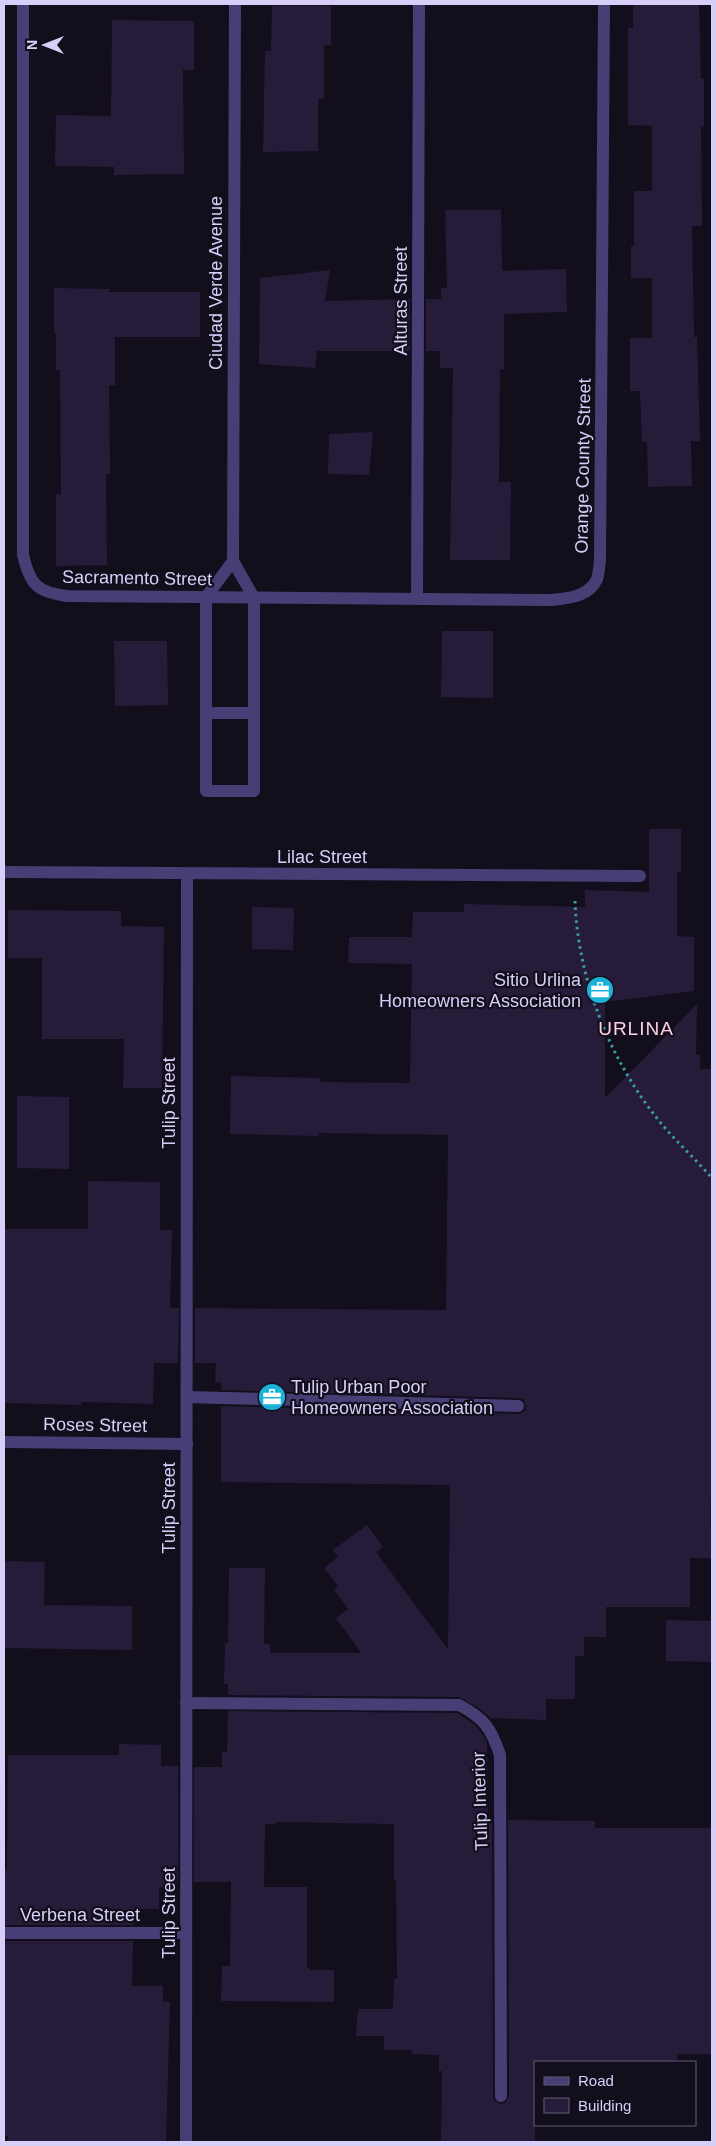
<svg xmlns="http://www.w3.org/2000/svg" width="716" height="2146" font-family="Helvetica,sans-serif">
	<rect width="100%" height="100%" fill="#120e1c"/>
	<g fill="#261c3a">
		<path d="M633 4H699L701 79H704V126H701L702 226H692L694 337H697L700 441H691L692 486 648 487 647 442H642L640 391H630V338H652V278H631V246H634V191H652V126L628 125V28H633Z"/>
		<path d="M272 6H331V45H324V99H318V151L263 152 265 51H271Z"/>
		<path d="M112 20 194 21V70H183L184 174 114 175V167L55 166 56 115 111 116Z"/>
		<path d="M445 210H501L502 271 566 269 567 312 504 314V369H500L499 482H511L510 560H450L453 368H440V351H426V299H441V288H447Z"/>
		<path d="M330 270 325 301 410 299V351H317L315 368 259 364 260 278Z"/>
		<path d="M54 288 110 289 109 292H200V337H115V385H109L110 474H106L107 565 56 566V494H61L60 370H56V333H54Z"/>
		<path d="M373 432 369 475 328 474 329 434Z"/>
		<path d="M442 631H493V698L441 697Z"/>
		<path d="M114 641H167L168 705 115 706Z"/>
		<path d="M649 829H681V872H677V936L694 937V991L605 1002V1098L697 1004 696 1055H700V1069H712V1454L710 1526H712V1558H690V1607H606V1637H584V1656H575V1699H546V1720L491 1718 479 1708 459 1697 228 1695V1684H224L225 1643H228L229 1568H265L264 1644H270V1653H361L336 1618 348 1609 334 1590 338 1586 324 1568 338 1557 333 1550 367 1525 383 1547 376 1552 448 1649 450 1485 221 1482V1406L518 1414 525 1411 526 1406 523 1399 518 1398 221 1390V1382H215L216 1363H195V1308L446 1310 448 1135 319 1133V1136L230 1134 231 1076 320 1078V1082L410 1083 412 964 348 963 349 937H412L413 912H464V904L585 907V890L649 892Z"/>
		<path d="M252 907 294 908 293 950 252 949Z"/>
		<path d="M8 910 121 911V926L164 927 162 1088H123L124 1039H42V958H8Z"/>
		<path d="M17 1096 69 1097V1169L17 1168Z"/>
		<path d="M88 1181 160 1182V1230H172L170 1308H179L178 1363H154L153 1404 81 1402V1405L4 1403V1229H88Z"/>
		<path d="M4 1561 45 1562 44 1605 132 1606V1650L4 1648Z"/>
		<path d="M666 1620 712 1621V1662L666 1661Z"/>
		<path d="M228 1711 457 1713 475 1725 483 1735 487 1743 488 1820H492L493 2096 494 2100 501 2104 505 2103 509 2096 508 1820 595 1821V1828H712V2054H677V2062H535V2142H441L442 2071H439V2055L411 2054 412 2050H384V2036H356L358 2009H393L394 1979H397L396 1880H394V1824L276 1822V1824H265L264 1887H307V1967L310 1968V1970H334V2002L221 2001 222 1966H230L231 1882H194V1767H222V1752H227Z"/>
		<path d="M119 1744 161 1745V1766H178V1881H165V1887H159V1909H134L133 1925H5L4 1869H7L8 1755H119Z"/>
		<path d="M5 1941H133L132 1986H163V2002H170L166 2142H8V2136H4Z"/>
	</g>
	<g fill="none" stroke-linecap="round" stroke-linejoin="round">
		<path stroke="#3b9ca1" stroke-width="3" stroke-dasharray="2.5 4" stroke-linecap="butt" d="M575 901C578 982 612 1066 665 1128 680 1145 697 1161 712 1178"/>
		<g stroke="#463e75" stroke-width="12">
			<path d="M23 4V555C30 585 37 592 67 596L552 600C568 598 589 597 597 579 599 574 599 566 600 560L604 4"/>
			<path d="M233 561 206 597V791H254V598L233 561 235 4"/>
			<path d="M417 599 419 4"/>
			<path d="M206 713H254"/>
			<path d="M4 872 640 876"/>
			<path d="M187 1397 518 1406"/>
			<path d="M4 1442 187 1444"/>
			<path d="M186 1703 459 1705C484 1718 491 1728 500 1755L501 2096"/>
			<path d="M4 1933H186"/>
			<path d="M186 2142 187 874"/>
		</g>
	</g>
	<defs>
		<symbol id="office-disc" viewBox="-11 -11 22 22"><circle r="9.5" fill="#1bb1d9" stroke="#120e1c"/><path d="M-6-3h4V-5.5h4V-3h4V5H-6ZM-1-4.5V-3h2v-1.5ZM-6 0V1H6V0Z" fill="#fff"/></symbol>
	</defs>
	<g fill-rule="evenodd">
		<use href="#office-disc" x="584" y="974" width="32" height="32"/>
		<use href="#office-disc" x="256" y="1381" width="32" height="32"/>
	</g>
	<g text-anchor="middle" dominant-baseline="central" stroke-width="4.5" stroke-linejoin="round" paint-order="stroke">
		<g font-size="18" fill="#d8cff9" stroke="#120e1c">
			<text transform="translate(216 283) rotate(-90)">Ciudad Verde Avenue</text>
			<text transform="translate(401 301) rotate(-90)">Alturas Street</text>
			<text transform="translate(583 466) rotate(-89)">Orange County Street</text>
			<text transform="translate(137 578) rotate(1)">Sacramento Street</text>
			<text x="322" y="857">Lilac Street</text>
			<text transform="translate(169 1103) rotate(-90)">Tulip Street</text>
			<text transform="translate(95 1425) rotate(1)">Roses Street</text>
			<text transform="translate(169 1508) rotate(-90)">Tulip Street</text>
			<text transform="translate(480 1801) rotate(-92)">Tulip Interior</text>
			<text transform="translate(169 1913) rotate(-90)">Tulip Street</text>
			<text x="80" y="1915">Verbena Street</text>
		</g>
		<g font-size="18" fill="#d8cff9" stroke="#120e1c" text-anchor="end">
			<text x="581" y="980">Sitio Urlina<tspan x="581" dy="21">Homeowners Association</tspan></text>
			<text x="291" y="1387" text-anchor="start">Tulip Urban Poor<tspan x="291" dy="21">Homeowners Association</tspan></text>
		</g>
		<g font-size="19" letter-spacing="1" fill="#f9d0e6" stroke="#120e1c">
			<text x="636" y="1028">URLINA</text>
		</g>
	</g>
	<rect width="716" height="2146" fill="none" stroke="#d8cff9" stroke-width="10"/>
	<rect x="534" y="2061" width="162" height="65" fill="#120e1c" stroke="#615b74"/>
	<rect x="544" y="2077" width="25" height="8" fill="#463e75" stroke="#615b74"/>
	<text x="578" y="2086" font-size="15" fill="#d8cff9">Road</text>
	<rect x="544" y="2098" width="25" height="15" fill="#261c3a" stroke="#615b74"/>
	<text x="578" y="2111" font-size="15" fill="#d8cff9">Building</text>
	<g transform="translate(45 45) rotate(270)" stroke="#120e1c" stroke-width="4" paint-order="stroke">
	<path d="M0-4L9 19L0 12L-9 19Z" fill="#d8cff9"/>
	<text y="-8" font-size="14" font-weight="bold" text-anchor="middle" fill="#d8cff9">N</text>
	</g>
</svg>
